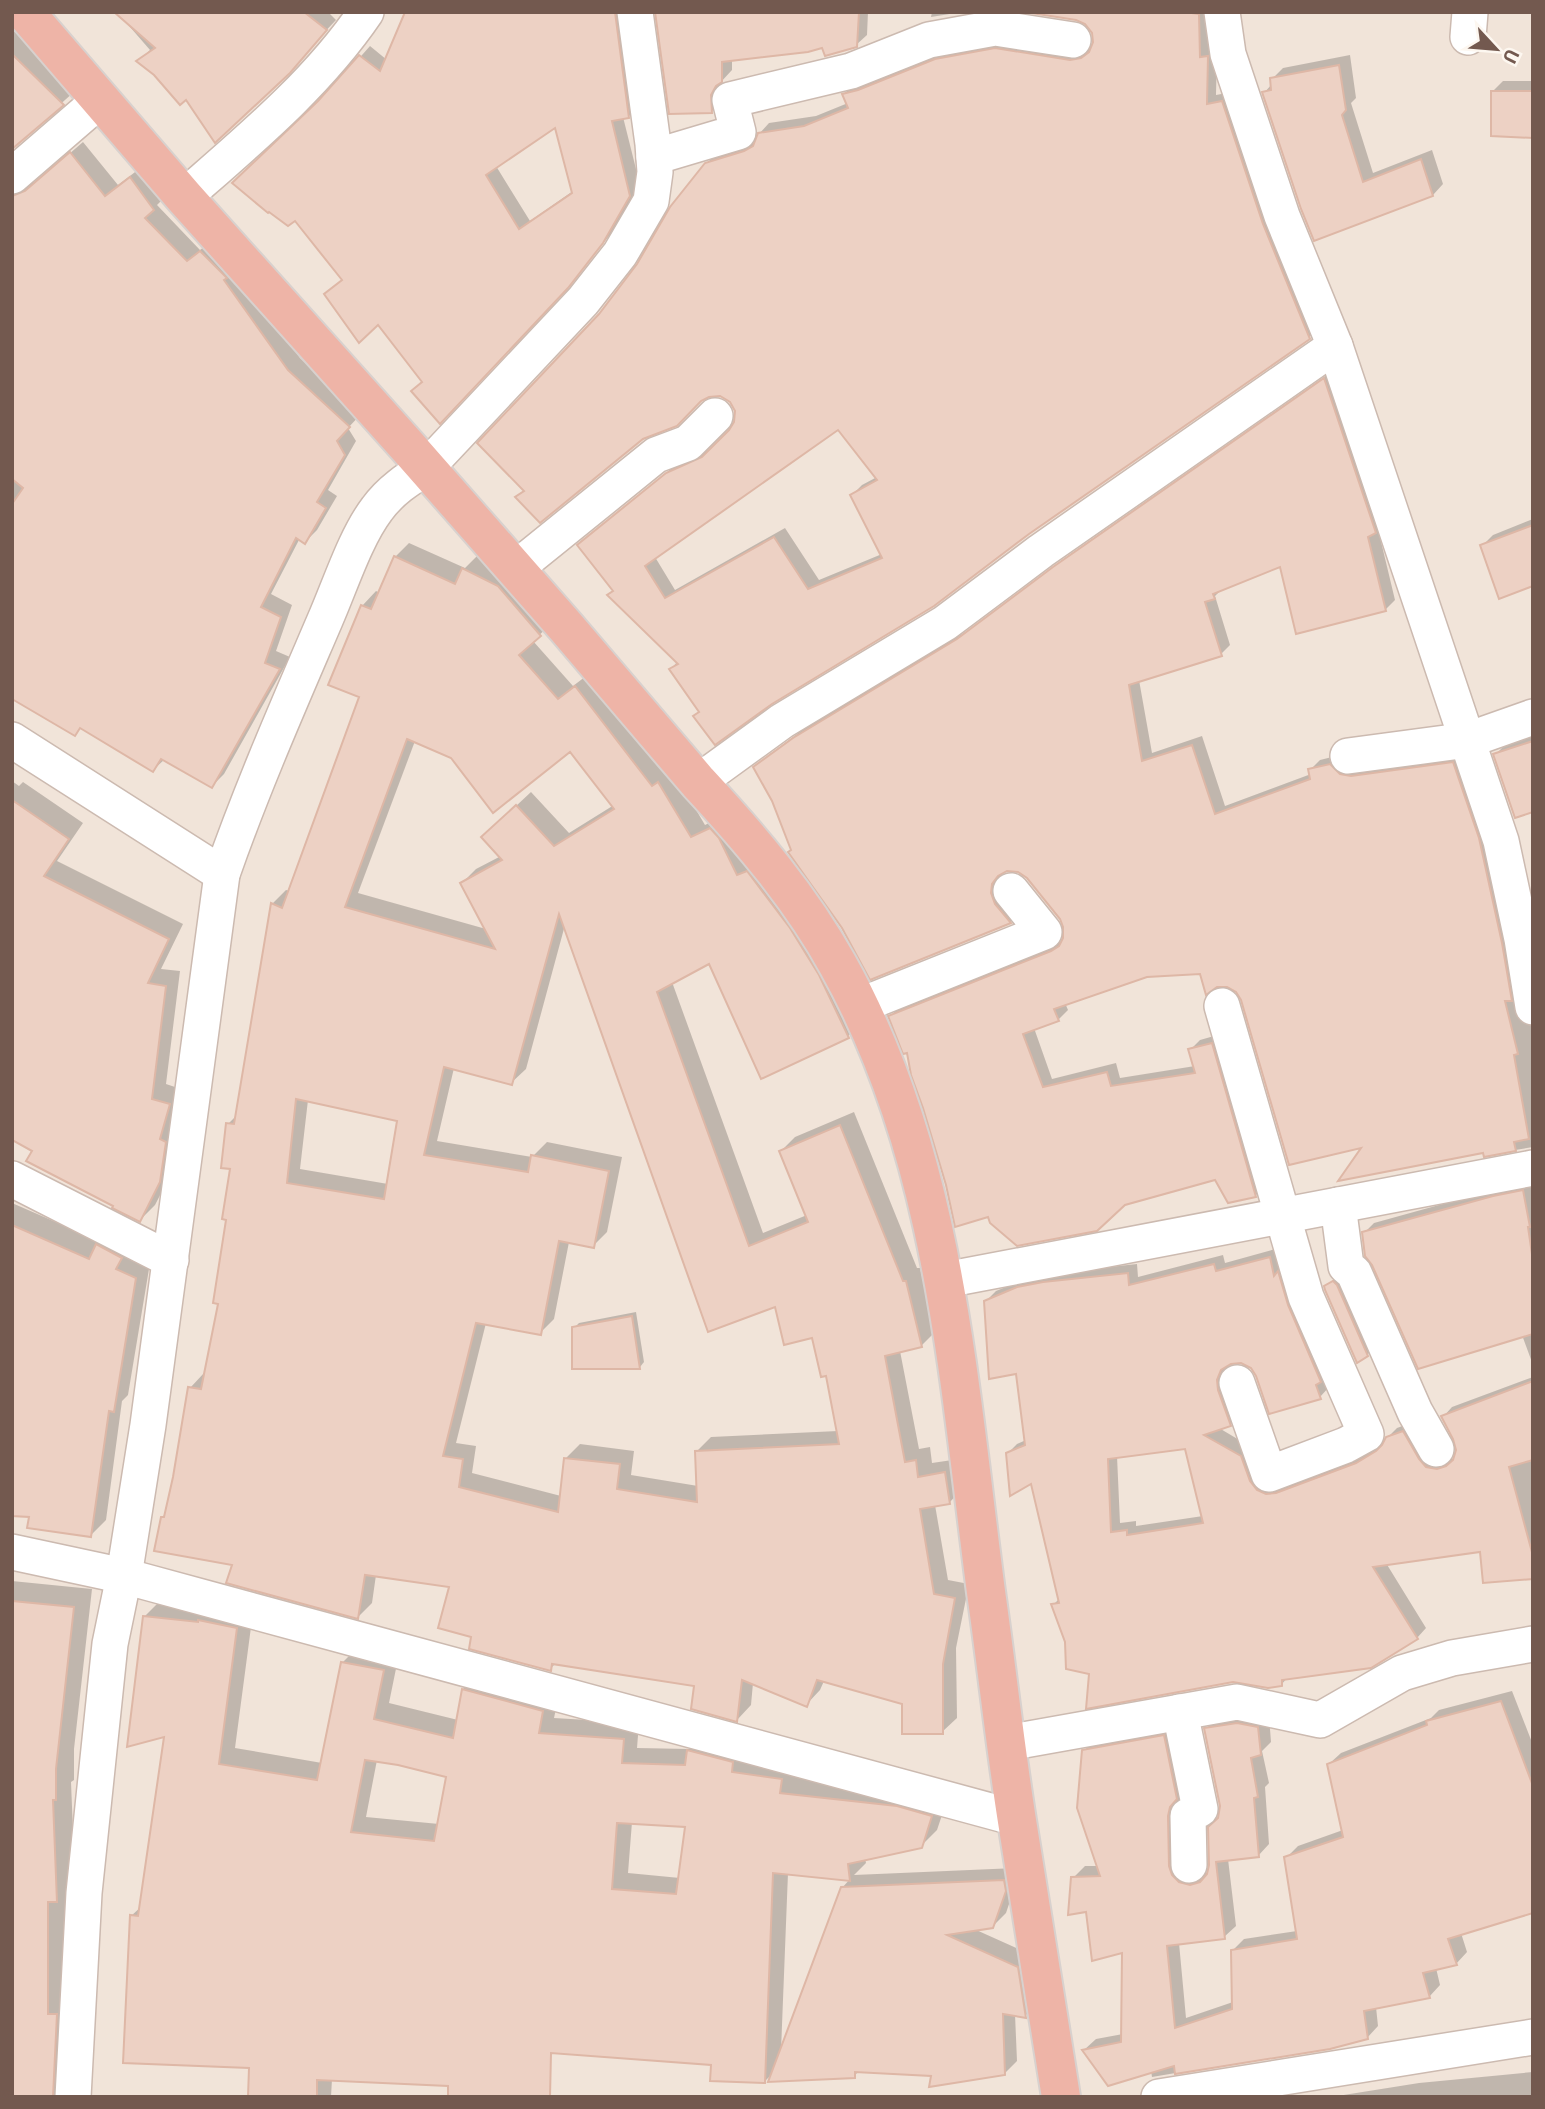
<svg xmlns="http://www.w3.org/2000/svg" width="1545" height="2109" font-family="Roboto,sans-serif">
	<rect width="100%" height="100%" fill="#faf3ea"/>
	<rect fill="#f1e4d9" x="12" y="12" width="1521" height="2085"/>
	<g fill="#0003" fill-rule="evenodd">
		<path d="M117 12H328L336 20 266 94 187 98 139 61 150 50Z"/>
		<path d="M407 12H622L623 61H632L638 107 628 117H623L640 185 613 231 577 276 423 382 379 323 327 294 343 279 323 99 370 46 387 60ZM556 125 573 191 530 221 496 166Z"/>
		<path d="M657 12H868L867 35 856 45 823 46 732 59V70L720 83 722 100 712 111Z"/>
		<path d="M932 12H962L931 17Z"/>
		<path d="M1036 12H1209L1217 47 1216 95 1232 92 1319 327 1309 337 701 711 671 669 678 661 614 590 579 545 678 463 714 448 736 422V411L731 401 720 395H709L525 490 600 315 639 265 706 164 717 153 756 142 759 134 769 123 816 116 848 103 844 94 854 84 946 50 1006 39 1081 51 1092 49 1095 43 1093 31 1086 23 1077 18ZM837 429 877 477 862 485 852 495 882 554 819 580 785 528 675 590 655 557Z"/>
		<path d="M12 29 74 92 12 147Z"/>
		<path d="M1350 55 1356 98 1351 103 1373 173 1432 150 1443 184 1433 195 1303 208 1264 93 1272 84V79L1283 68Z"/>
		<path d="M1503 81H1533V136L1492 92Z"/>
		<path d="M83 142 118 185 143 166 165 197 157 205 200 250 213 240 235 267 300 358 361 414 348 428 356 441 328 490 337 496 317 530 305 542 300 538 271 594 292 605 276 651 290 657 224 774 212 786 165 759 153 770 82 727 75 734 12 697V180L28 185 39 180Z"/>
		<path d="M1334 370 1385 522 1378 529 1395 600 1385 610 1281 564 1224 587 1215 596 1230 645 1221 654 1139 680 1152 753 1202 736 1225 806 1311 774 1310 770 1320 760 1340 755 1463 753 1533 1021V1147L1485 1155 1484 1151 1365 1145 1243 1000 1238 991 1202 972 1146 975 1065 1003 1068 1010 1058 1020 1034 1028 1052 1079 1116 1063 1120 1078 1195 1066 1190 1050 1200 1040 1221 1034 1265 1186 1255 1196 1216 1178 989 1215 947 1185 908 1050 890 1017 899 1007 1063 941 1065 927 1061 918 1028 877 1018 870H1007L1001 873 1000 883 1020 913 1010 922 871 978 843 927 793 849 773 800 755 767 765 758 805 728 969 630 1065 558Z"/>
		<path d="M1533 519V585L1482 546 1493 535Z"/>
		<path d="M409 543 465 568 478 555 554 621 533 641 573 686 590 673 672 769 705 825 725 815 863 1022 848 1036 761 1076 710 962 672 982 763 1233 807 1215 781 1151 795 1137 854 1112 917 1268H920L935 1332 921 1346 900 1351 919 1449 930 1447 932 1463 959 1459 963 1488 949 1503 935 1505 948 1580 969 1584 956 1648 957 1718 942 1732 904 1703 824 1681 820 1690 806 1705 753 1683 751 1705 737 1720 696 1685 556 1663 550 1669 473 1636 451 1585 376 1575 372 1603 358 1617 234 1563 162 1517 167 1513 190 1388 204 1373 220 1302 232 1167 228 1124 237 1115 272 904 286 890 290 891 362 696V606L376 591 380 593 395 557ZM415 741 452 757 571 750 614 805 569 833 531 792 498 823 501 856 476 869 462 883 486 929 358 893ZM565 925 776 1305 813 1335 827 1373 838 1431 711 1437 697 1451 698 1486 631 1475 634 1451 580 1444 566 1458 561 1496 472 1473 476 1446 456 1443 486 1323 540 1333 554 1319 569 1242 593 1246 607 1232 622 1157 547 1142 532 1157 437 1141 454 1068 511 1083 526 1069ZM308 1100 399 1120 388 1184 300 1169Z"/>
		<path d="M1533 733V810L1495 755 1508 742Z"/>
		<path d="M12 781 19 786 23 782 83 823 57 861 183 924 161 969 180 971 166 1084 184 1090 175 1166 155 1205 140 1220 34 1150 12 1138Z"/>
		<path d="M1533 1182V1365L1522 1335 1364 1233 1374 1223 1504 1187Z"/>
		<path d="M12 1203 150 1263 128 1395 122 1401 106 1520 91 1535 31 1516 12 1514Z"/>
		<path d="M1279 1248 1329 1387 1320 1397 1258 1376 1252 1367 1242 1362 1229 1363 1226 1369 1227 1379 1240 1415 1230 1425 1219 1428 1251 1447 1287 1484 1367 1454 1385 1444 1387 1438 1397 1428 1413 1422 1447 1460 1455 1458 1458 1450 1455 1438 1443 1417 1452 1407 1533 1377V1578L1482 1550 1386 1563 1426 1628 1417 1638 1288 1677 1281 1685 1090 1673 1066 1642 1053 1605 1060 1598 1032 1482 1007 1454 1017 1444 1026 1440 1018 1372 986 1301 996 1291 1028 1278 1054 1273 1137 1264 1138 1277 1223 1255 1225 1263ZM1186 1447 1203 1516 1136 1526V1521L1120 1523 1117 1456Z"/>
		<path d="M1337 1276 1378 1344 1367 1355 1326 1287Z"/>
		<path d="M636 1312 644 1362 640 1367 574 1328 579 1323Z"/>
		<path d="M12 1581 92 1589 74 1749V1780L71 1782 75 1881 66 1891V1996L79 2097H12Z"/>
		<path d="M160 1601 253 1612 235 1748 322 1763 343 1662 359 1646 399 1654 389 1703 458 1720 463 1689 479 1673 559 1695 554 1718 639 1723 637 1748 690 1749 705 1734 797 1763 796 1777 913 1791 947 1800 937 1830 921 1846 865 1858 866 1863 854 1875 1016 1868 1018 1877 1006 1913 993 1926 974 1929 1030 1954 1038 2003 1025 2016 1015 2014 1017 2061 1004 2074H933L860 2070 854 2076 774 2072 764 2082 713 2063 574 1963 450 2084 332 2079 331 2097H249L251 2067 131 1916 142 1906 166 1735 144 1617ZM377 1760 448 1775 439 1824 366 1817ZM632 1822 687 1825 680 1878 628 1873ZM788 1873 850 1879 842 1888 781 2051Z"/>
		<path d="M1512 1691 1533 1745V1912L1461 1933 1467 1952 1456 1964 1436 1968 1440 1985 1429 1997 1376 2007 1378 2026 1367 2038 1330 2047 1152 2077 1151 2071 1084 2050 1096 2039 1123 2034 1124 1951 1088 1910 1073 1878 1085 1866H1099L1084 1751 1095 1739 1175 1725 1181 1793 1179 1803 1201 1874 1209 1872 1222 1806 1206 1729 1217 1717 1269 1716 1271 1742 1262 1751 1269 1783 1265 1787 1269 1844 1258 1856 1228 1859 1236 1926 1224 1937 1179 1943 1186 2018 1233 2002 1232 1951 1244 1939 1297 1931 1286 1858 1298 1846 1343 1830 1329 1764 1341 1753 1431 1718 1439 1710Z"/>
		<path d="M1533 2072V2097H1331L1419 2083Z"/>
	</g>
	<g fill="#edd1c4" stroke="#deb7a6" stroke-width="2" fill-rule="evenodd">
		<path d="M114 12H304L327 30 290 73 215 143 186 100 180 105 154 75 136 61 155 48Z"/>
		<path d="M405 12H615L629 118 612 121 630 196 603 243 568 288 440 424 411 391 422 382 378 325 359 343 324 294 342 280 295 221 288 226 269 212 268 213 232 183 318 101 359 55 380 71ZM555 128 572 193 519 229 486 175Z"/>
		<path d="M655 12H859L857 47 825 56 822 48 808 52 722 62V82L716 86 711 95 712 113 669 114Z"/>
		<path d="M1025 12H1184L1199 14 1200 57 1208 56 1207 104 1222 101 1263 224 1310 339 1029 534 934 606 772 704 715 745 693 716 699 712 669 669 678 664 607 595 613 591 577 545 666 473 702 457 729 430 734 422 735 411 730 402 720 396 709 397 701 401 677 426 643 439 540 523 515 497 524 491 477 443 599 314 637 264 670 207 705 163 744 151 753 146 758 133 804 126 848 108 842 94 858 90 935 59 995 48 1070 60 1081 58 1089 52 1093 42 1092 33 1085 24 1076 20ZM838 430 877 480 850 495 882 558 808 589 774 537 665 598 645 566Z"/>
		<path d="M12 54 64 105 12 149Z"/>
		<path d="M1339 65 1346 110 1342 115 1363 182 1421 159 1433 196 1314 241 1301 209 1262 92 1271 90 1270 78Z"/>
		<path d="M1491 91H1533V138L1491 136Z"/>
		<path d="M70 152 105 196 130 177 154 210 145 218 187 261 200 251 227 278 224 280 288 370 350 427 337 441 345 455 317 502 326 508 305 544 296 538 261 607 281 617 265 663 280 669 212 788 161 759 153 772 80 728 75 736 12 699V504L23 488 12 479V196L25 191Z"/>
		<path d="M1324 378 1376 533 1368 537 1386 611 1296 634 1280 567 1213 594 1215 599 1205 602 1222 656 1129 685 1142 761 1192 745 1215 814 1310 779 1308 769 1330 764 1340 774 1351 776 1453 762 1479 838 1502 943 1512 1001H1505L1518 1054 1514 1055 1529 1139 1514 1142 1516 1151 1484 1157 1483 1153 1338 1181 1361 1148 1289 1165 1241 1000 1236 992 1227 987H1217L1206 995 1200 974 1147 977 1054 1009 1059 1021 1023 1034 1043 1087 1107 1072 1111 1086 1195 1073 1188 1049 1212 1043 1256 1197 1228 1203 1215 1180 1125 1205 1097 1231 1017 1246 990 1223 988 1217 955 1227 946 1185 923 1108 911 1075 907 1053 903 1054 888 1016 1051 951 1059 946 1063 938V927L1060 919 1027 878 1018 872 1007 871 998 876 992 884 991 893 995 904 1011 923 870 980 842 928 788 852 791 850 772 801 753 767 793 738 957 639 1053 567Z"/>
		<path d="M1533 525V586L1499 599 1480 545Z"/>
		<path d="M394 556 455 584 462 568 498 586 541 636 519 655 558 699 575 686 652 786 658 782 691 837 710 828 719 838 737 875 747 871 790 928 819 975 849 1038 761 1079 709 964 657 992 749 1246 808 1222 779 1151 840 1125 903 1281H906L922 1347 885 1356 905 1462 916 1460 918 1477 945 1472 950 1504 920 1509 934 1594 955 1598 943 1664V1734H902V1704L817 1680 807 1707 742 1680 737 1722 691 1709 694 1686 552 1664 551 1671 469 1649 471 1637 438 1628 449 1587 365 1575 358 1619 226 1583 232 1565 154 1551 161 1517H164L173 1477 188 1387 201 1389 218 1304 213 1303 226 1220 222 1219 230 1169 221 1168 226 1123 234 1124 271 903 282 908 359 697 328 685 361 605 371 609ZM407 739 451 758 493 813 570 752 614 809 554 846 516 805 481 837 502 860 460 883 495 949 345 907ZM559 914 708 1332 775 1307 784 1345 812 1338 821 1377 826 1376 839 1444 695 1451 697 1502 617 1489 620 1464 564 1458 558 1512 459 1487 463 1459 443 1456 476 1323 541 1335 559 1241 594 1248 609 1171 531 1155 528 1172 424 1155 444 1067 512 1085ZM296 1099 397 1121 384 1199 287 1183Z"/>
		<path d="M1533 741V812L1515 818 1493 754Z"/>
		<path d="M12 800 69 839 44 876 169 939 148 983 166 986 152 1099 170 1104 160 1139 166 1142 160 1182 140 1222 112 1208 113 1206 26 1161 32 1151 12 1140Z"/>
		<path d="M1523 1190 1530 1227H1528L1533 1261V1334L1418 1369 1372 1265 1365 1256 1362 1232 1493 1196Z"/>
		<path d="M12 1225 89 1259 96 1244 122 1258 116 1269 136 1278 114 1412 109 1411 91 1537 27 1528 29 1517 12 1516Z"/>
		<path d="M1270 1257 1274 1276 1278 1271 1288 1305 1321 1382 1316 1385 1321 1399 1269 1414 1256 1376 1251 1368 1241 1363 1231 1364 1221 1370 1217 1380 1218 1390 1231 1426 1204 1435 1241 1456 1250 1481 1257 1490 1266 1494 1276 1493 1356 1463 1376 1451 1382 1445 1386 1437 1403 1431 1419 1459 1426 1467 1437 1469 1446 1466 1453 1460 1456 1450 1453 1439 1441 1416 1533 1381V1460L1509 1467 1533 1556V1579L1483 1583 1480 1552 1373 1567 1418 1639 1371 1668 1282 1680V1686L1268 1688 1233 1682 1086 1709 1089 1674 1066 1669 1065 1642 1051 1604 1059 1603 1031 1484 1010 1496 1006 1453 1025 1445 1016 1374 989 1379 984 1301 1017 1287 1043 1282 1128 1273 1129 1285 1214 1264 1216 1271ZM1185 1449 1203 1523 1127 1535V1530L1111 1532 1108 1459Z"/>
		<path d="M1333 1281 1337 1285 1368 1356 1357 1363 1325 1290 1324 1286Z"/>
		<path d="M632 1316 640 1369H572V1327Z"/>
		<path d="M12 1601 74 1607 56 1769V1800H53L57 1902H48V2014H57L53 2097H12Z"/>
		<path d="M143 1616 198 1622V1620L237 1628 219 1764 317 1780 341 1662 384 1670 374 1719 453 1738 462 1689 543 1711 539 1733 624 1739 622 1763 685 1765 687 1750 733 1762 732 1772 782 1779 780 1793 897 1806 932 1816 922 1848 848 1864 850 1881 773 1873 765 2083 710 2081 711 2065 551 2053 550 2097 448 2096V2086L317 2080V2097H248L249 2068 123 2063 130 1915 138 1916 164 1737 127 1747ZM365 1760 398 1765 446 1777 434 1841 351 1832ZM617 1823 685 1827 676 1894 612 1889Z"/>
		<path d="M1501 1701 1533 1786V1913L1448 1939 1457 1965 1423 1973 1430 1998 1364 2011 1368 2039 1330 2049 1175 2074 1174 2066 1108 2086 1082 2050 1121 2042 1122 1953 1092 1961 1086 1912 1068 1915 1071 1877 1100 1876 1077 1808 1082 1750 1164 1735 1177 1799 1170 1807 1168 1816 1169 1866 1172 1875 1179 1882 1190 1885 1200 1882 1207 1874 1209 1865 1208 1827 1218 1818 1220 1806 1204 1728 1237 1723 1258 1727 1261 1755 1251 1758 1258 1797 1254 1798 1259 1857 1216 1862 1225 1939 1167 1946 1175 2028 1232 2009 1231 1950 1297 1939 1284 1857 1343 1837 1327 1764 1427 1725 1426 1721Z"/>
		<path d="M1004 1880 1006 1891 993 1928 947 1935 1018 1967 1026 2018 1003 2014 1005 2075 929 2087 931 2076 855 2072V2078L768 2082 841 1887Z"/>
	</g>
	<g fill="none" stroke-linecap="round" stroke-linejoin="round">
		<defs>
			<g id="street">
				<path d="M1222 12 1228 54 1282 216 1335 346 1501 841 1522 939 1533 1007"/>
				<path d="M1468 37 1470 12"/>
				<path d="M654 157 738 132 730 100 851 71 929 40 995 28 1073 40"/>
				<path d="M12 176 100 100"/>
				<path d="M184 197C249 140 317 84 366 12"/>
				<path d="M515 569 656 455 688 443 715 416"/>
				<path d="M12 740 222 874"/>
				<path d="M1348 756 1468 740 1533 717"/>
				<path d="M698 782 782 721 945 623 1041 551 1335 346"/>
				<path d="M859 1006 1044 932 1011 891"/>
				<path d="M1222 1006 1306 1297 1366 1434 1346 1445 1269 1474 1237 1383"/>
				<path d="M12 1179 171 1260"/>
				<path d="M1338 1205 1346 1266 1354 1273 1415 1412 1436 1449"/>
				<path d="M945 1280 1533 1168"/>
				<path d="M12 1552 124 1576 1016 1818"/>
				<path d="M1180 1712 1200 1809 1188 1816 1189 1865"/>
				<path d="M1007 1743 1237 1702 1320 1720 1402 1673 1452 1658 1533 1644"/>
				<path d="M73 2097 84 1893 110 1644 124 1576 148 1425 222 874C252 788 289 704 325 620 340 586 355 538 377 509 390 491 408 479 426 468L583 301 620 254 651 201 655 172 653 144 635 12"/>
				<path d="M1159 2097 1533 2037"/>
			</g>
			<path id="highway" d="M25 12 184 197 408 447 566 627 698 782C750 838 801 898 838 965 945 1156 958 1380 986 1592 997 1669 1005 1745 1017 1821 1031 1913 1046 2005 1061 2097"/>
		</defs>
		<use href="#street" stroke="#ccbab0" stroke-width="38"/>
		<use href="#highway" stroke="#d8d1ce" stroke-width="42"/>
		<use href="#street" stroke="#fff" stroke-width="35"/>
		<use href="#highway" stroke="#eeb4a7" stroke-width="38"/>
	</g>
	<rect width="1545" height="2109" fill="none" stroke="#73594f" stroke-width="28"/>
	<g transform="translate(1496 49) rotate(116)" stroke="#fdf7f0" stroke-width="5" paint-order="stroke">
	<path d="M0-5L12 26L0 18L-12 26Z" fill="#73594f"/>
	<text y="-10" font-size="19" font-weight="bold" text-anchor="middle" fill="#73594f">U</text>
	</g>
</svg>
